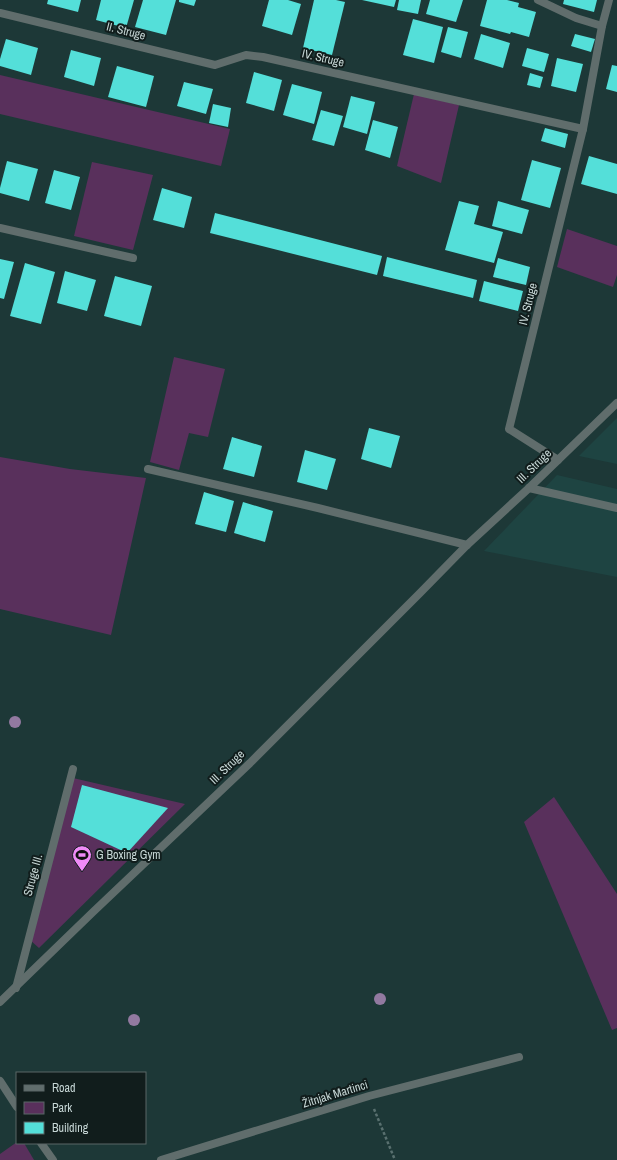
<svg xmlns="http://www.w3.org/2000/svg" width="617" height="1160" font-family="'Archivo Narrow',sans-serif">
	<rect width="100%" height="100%" fill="#1d3837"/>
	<g fill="#1e4442">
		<path d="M617 418V464L579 456Z"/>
		<path d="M557 475 617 489V577L484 551Z"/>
	</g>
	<g fill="#59305c">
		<path d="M0 75 230 129 221 166 0 114Z"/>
		<path d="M414 94 459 105 441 183 397 166Z"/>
		<path d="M92 162 153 175 133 250 74 236Z"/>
		<path d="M567 229 617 246V275L613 287 557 267Z"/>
		<path d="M174 357 225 369 208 437 189 433 179 470 150 462Z"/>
		<path d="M0 457 70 469 146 478 111 635 0 609Z"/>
		<path d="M73 778 185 804 39 948 30 940Z"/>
		<path d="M554 797 617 894V1028L612 1030 524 822Z"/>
		<path d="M17 1142 24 1143 34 1160H0V1154Z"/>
	</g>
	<g fill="#54dfd9">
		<path d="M48 0H81L78 12 47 4Z"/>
		<path d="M101 0H134L126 28 96 20Z"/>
		<path d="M143 0H176L166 35 135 27Z"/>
		<path d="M179 0H196L194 6 179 2Z"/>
		<path d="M269 0H288L301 4 292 35 262 26Z"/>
		<path d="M314 0H336L345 2 332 55 303 48Z"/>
		<path d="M362 0H396L394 7Z"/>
		<path d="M399 0H421L418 14 397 10Z"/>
		<path d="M430 0H463L456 22 426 14Z"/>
		<path d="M487 0H507L519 3 518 7 536 12 529 37 511 32 510 34 480 26Z"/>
		<path d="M564 0H597L594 12 563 4Z"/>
		<path d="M413 19 443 27 434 63 403 55Z"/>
		<path d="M448 27 468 32 461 58 441 52Z"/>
		<path d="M481 34 510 43 503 68 474 59Z"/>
		<path d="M575 34 595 39 591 52 571 46Z"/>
		<path d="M6 39 38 48 31 75 0 66V59Z"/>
		<path d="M527 48 549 54 544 72 522 66Z"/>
		<path d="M71 50 101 58 94 86 64 77Z"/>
		<path d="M557 58 583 64 576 92 551 86Z"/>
		<path d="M612 65 617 66V92L606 89Z"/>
		<path d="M117 66 154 76 146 107 108 97Z"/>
		<path d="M254 72 282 80 274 111 246 103Z"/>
		<path d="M530 73 543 77 540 88 527 85Z"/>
		<path d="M184 82 213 89 206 114 177 106Z"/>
		<path d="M292 84 322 92 314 124 283 115Z"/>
		<path d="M351 96 375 102 367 134 343 127Z"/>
		<path d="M213 104 231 108 228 127 209 123Z"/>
		<path d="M321 110 343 116 334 146 312 140Z"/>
		<path d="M373 120 398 127 390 158 365 150Z"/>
		<path d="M545 128 568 134 565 148 541 141Z"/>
		<path d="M589 156 617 164V194L581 184Z"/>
		<path d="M532 160 561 168 550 208 521 200Z"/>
		<path d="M7 161 38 169 29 201 0 193V188Z"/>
		<path d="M54 170 80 177 71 210 45 203Z"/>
		<path d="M162 188 192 197 184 228 153 220Z"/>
		<path d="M459 201 479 206 474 224 503 232 494 263 445 250Z"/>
		<path d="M498 201 529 210 522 234 492 226Z"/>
		<path d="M215 213 382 256 377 275 210 233Z"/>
		<path d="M387 257 477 280 473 298 383 276Z"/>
		<path d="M498 258 530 267 526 285 493 277Z"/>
		<path d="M0 259 14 262 4 299 0 298Z"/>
		<path d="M25 263 55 272 41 324 10 316Z"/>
		<path d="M65 271 96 280 87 311 57 303Z"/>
		<path d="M115 276 152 286 141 326 104 316Z"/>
		<path d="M484 281 523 291 518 311 479 301Z"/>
		<path d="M369 428 400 436 391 468 361 459Z"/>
		<path d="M232 437 262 446 254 477 223 469Z"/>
		<path d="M305 450 336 459 327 490 297 482Z"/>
		<path d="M204 492 234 501 226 532 195 524Z"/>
		<path d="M243 502 273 511 265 542 234 533Z"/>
		<path d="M82 785 168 808 127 853 71 827Z"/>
	</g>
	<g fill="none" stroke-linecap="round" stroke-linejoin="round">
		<path stroke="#59706f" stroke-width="2.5" stroke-dasharray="3 2" stroke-linecap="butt" d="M374 1109 395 1160"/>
		<path stroke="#606d6c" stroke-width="8" d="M529 488 617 508"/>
		<g stroke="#606d6c" stroke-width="8">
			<path d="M538 0 576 18 602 26"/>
			<path d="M0 13 215 65 246 55 263 57 583 129"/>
			<path d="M0 228 133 258"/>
			<path d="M558 460 509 429 583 129 602 26 609 0"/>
			<path d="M148 469 318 508 467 545"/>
			<path d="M16 988 73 769"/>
			<path d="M0 1081 17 1107"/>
			<path d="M41 1143 53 1160"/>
			<path d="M161 1160 369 1096 519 1057"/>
		</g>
		<path stroke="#606d6c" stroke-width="8" d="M0 1002 93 912 250 763 420 593 467 545 529 488 617 403"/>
	</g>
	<g fill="#9279a0">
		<circle cx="15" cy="722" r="6"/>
		<circle cx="380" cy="999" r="6"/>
		<circle cx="134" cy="1020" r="6"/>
	</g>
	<defs>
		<symbol id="stadium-pin" viewBox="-11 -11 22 30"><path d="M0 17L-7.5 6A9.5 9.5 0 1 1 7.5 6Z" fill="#ef8bf7" stroke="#111d1c"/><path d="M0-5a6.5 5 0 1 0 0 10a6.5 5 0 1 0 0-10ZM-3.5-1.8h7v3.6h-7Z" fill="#111"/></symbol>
	</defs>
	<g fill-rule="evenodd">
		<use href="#stadium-pin" x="71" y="844" width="22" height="30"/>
	</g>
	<g text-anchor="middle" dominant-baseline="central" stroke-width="4" stroke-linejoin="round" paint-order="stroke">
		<g font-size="12" fill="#c7d7d6" stroke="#111d1c">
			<text transform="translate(126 31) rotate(14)">II. Struge</text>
			<text transform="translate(323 58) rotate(13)">IV. Struge</text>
			<text transform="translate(528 304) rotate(-76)">IV. Struge</text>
			<text transform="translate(534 466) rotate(-44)">III. Struge</text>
			<text transform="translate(227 767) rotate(-44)">III. Struge</text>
			<text transform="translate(33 875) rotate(-75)">Struge III.</text>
			<text transform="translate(335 1094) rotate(-17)">Žitnjak Martinci</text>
		</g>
		<g font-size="12" fill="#c7d7d6" stroke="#111d1c" text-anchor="start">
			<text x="96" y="855">G Boxing Gym</text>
		</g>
	</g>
	<rect x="16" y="1072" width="130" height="72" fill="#111d1c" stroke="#5a6766"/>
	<rect x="24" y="1085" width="20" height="6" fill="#606d6c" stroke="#5a6766"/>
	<text x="52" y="1092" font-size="12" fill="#c7d7d6">Road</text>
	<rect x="24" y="1102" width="20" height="12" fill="#59305c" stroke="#5a6766"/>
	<text x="52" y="1112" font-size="12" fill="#c7d7d6">Park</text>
	<rect x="24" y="1122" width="20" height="12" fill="#54dfd9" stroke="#5a6766"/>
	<text x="52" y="1132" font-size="12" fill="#c7d7d6">Building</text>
</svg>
